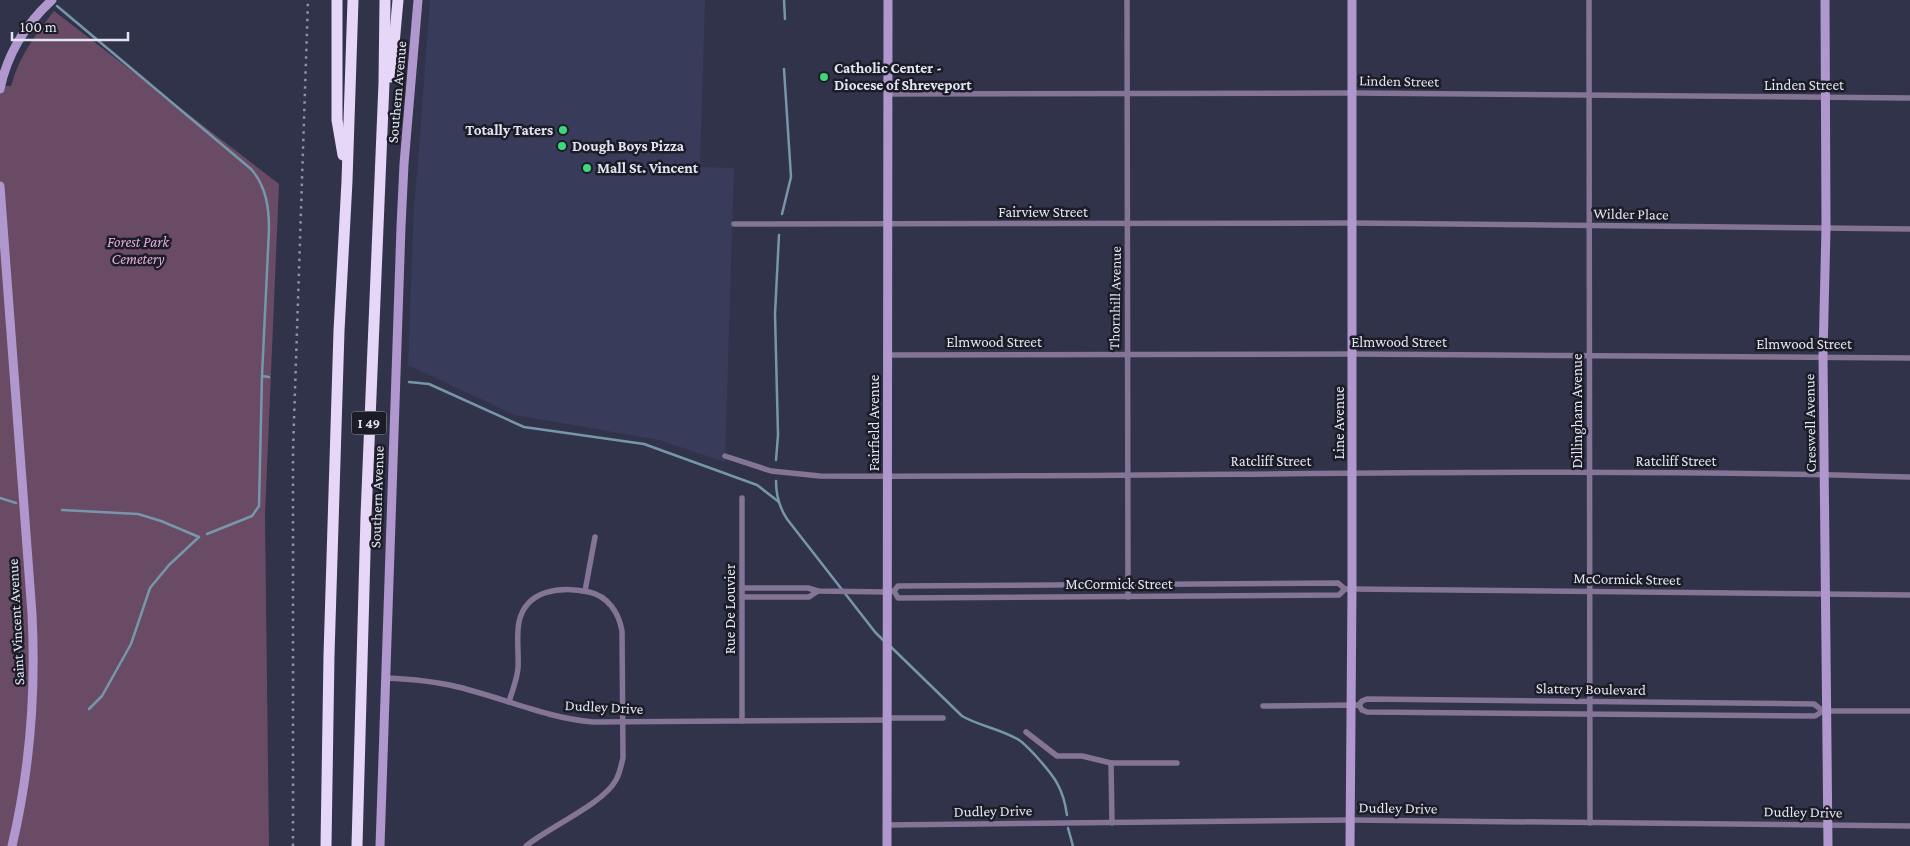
<svg xmlns="http://www.w3.org/2000/svg" width="1910" height="846" font-family="'Crimson Pro',serif">
	<rect width="100%" height="100%" fill="#31334a"/>
	<path fill="#383b59" d="M430 0H705L700 167 734 168 725 462 659 440 515 415 408 365 414 203 417 175Z"/>
	<path fill="#694b65" d="M54 11 279 184 265 514 269 846H0V86H11C19 56 36 34 54 11Z"/>
	<g fill="none" stroke-linecap="round" stroke-linejoin="round">
		<g stroke="#7697ab" stroke-width="2.5">
			<path d="M784 0 785 19"/>
			<path d="M57 6 251 169C266 186 269 207 269 229L262 376 259 506 252 516 207 534"/>
			<path d="M782 214 791 177 784 69"/>
			<path d="M262 376 269 377"/>
			<path d="M409 382 429 384 524 427 644 444 757 485 779 502"/>
			<path d="M776 460 778 435 775 314 779 235"/>
			<path d="M776 481C776 495 779 507 787 519L875 632 884 641"/>
			<path d="M0 498 16 503"/>
			<path d="M62 510 138 514 161 521 199 537"/>
			<path d="M890 646 962 716C979 726 1001 729 1019 740 1025 744 1030 750 1035 755 1054 776 1063 787 1067 815"/>
			<path d="M89 709 102 696 131 644 150 588 169 565 199 537"/>
			<path d="M1068 828 1073 846"/>
		</g>
		<g stroke="#847496" stroke-width="5.5">
			<path d="M1127 0 1128 597"/>
			<path d="M1589 0 1590 823"/>
			<path d="M888 94 1353 93 1910 98"/>
			<path d="M734 224 1353 223 1910 229"/>
			<path d="M888 355 1353 354 1910 358"/>
			<path d="M725 456 771 471 820 476C1183 478 1547 466 1910 477"/>
			<path d="M742 588H808L818 591 887 592 894 591 898 586 1338 583 1345 589H1352L1910 595"/>
			<path d="M585 591 595 537"/>
			<path d="M894 591 898 598 1339 595 1345 589"/>
			<path d="M742 597H809L818 591"/>
			<path d="M385 678C410 679 434 681 458 687 504 698 546 718 593 722L887 720"/>
			<path d="M509 702C512 691 517 680 518 668 519 653 516 637 519 622 526 589 562 586 589 592 608 596 619 613 622 631L623 758C621 765 620 773 616 780 603 804 549 827 526 846"/>
			<path d="M1359 705 1362 701 1367 699 1814 704 1823 711"/>
			<path d="M1263 706 1359 705 1362 710 1367 712 1815 716 1823 711H1910"/>
			<path d="M887 718H943"/>
			<path d="M742 721V498"/>
			<path d="M1026 732 1057 756H1082L1111 763H1177"/>
			<path d="M1111 763 1112 823"/>
			<path d="M887 825 1350 820 1910 826"/>
		</g>
		<g stroke="#b097cd" stroke-width="9">
			<path d="M1825 0 1826 228 1823 356 1828 846"/>
			<path d="M0 89C7 55 26 24 52 0"/>
			<path d="M0 186 32 614C36 693 30 770 12 846"/>
			<path d="M380 846 401 227 404 164 418 0"/>
			<path d="M887 846 888 0"/>
			<path d="M1350 846 1352 589V0"/>
		</g>
		<g stroke="#e6d6f8" stroke-width="11">
			<path d="M337 0V120L343 155"/>
			<path d="M391 77 398 0"/>
			<path d="M326 846 329 655 339 331 347 181 353 0"/>
			<path d="M357 846 366 516 384 83 385 0"/>
		</g>
		<path stroke="#8f91a4" stroke-width="2.5" stroke-dasharray="2.5 5" stroke-linecap="butt" d="M293 846V451L308 0"/>
	</g>
	<g fill="#40d77c" stroke="#1b1c26" stroke-width="2">
		<circle cx="824" cy="77" r="5"/>
		<circle cx="563" cy="130" r="5"/>
		<circle cx="562" cy="146" r="5"/>
		<circle cx="587" cy="168" r="5"/>
	</g>
	<g text-anchor="middle" dominant-baseline="central" stroke-width="5" stroke-linejoin="round" paint-order="stroke">
		<rect fill="#1b1c26" stroke="#a6a8b6" stroke-width="1" x="351.5" y="411.5" width="35" height="23" rx="4"/>
		<g font-size="14" font-weight="bold" fill="#e2e4f3">
			<text x="369" y="423">I 49</text>
		</g>
		<g font-size="15" font-weight="bold" fill="#e2e4f3" stroke="#1b1c26" text-anchor="start">
			<text x="834" y="68">Catholic Center -<tspan x="834" dy="17">Diocese of Shreveport</tspan></text>
			<text x="553" y="130" text-anchor="end">Totally Taters</text>
			<text x="572" y="146">Dough Boys Pizza</text>
			<text x="597" y="168">Mall St. Vincent</text>
		</g>
		<g font-size="15" fill="#e2e4f3" stroke="#1b1c26">
			<text transform="translate(1399 81) rotate(1)">Linden Street</text>
			<text x="1804" y="85">Linden Street</text>
			<text transform="translate(397 92) rotate(-85)">Southern Avenue</text>
			<text x="1043" y="212">Fairview Street</text>
			<text transform="translate(1631 214) rotate(1)">Wilder Place</text>
			<text transform="translate(1115 298) rotate(-89)">Thornhill Avenue</text>
			<text x="994" y="342">Elmwood Street</text>
			<text x="1399" y="342">Elmwood Street</text>
			<text x="1804" y="344">Elmwood Street</text>
			<text transform="translate(1577 411) rotate(-90)">Dillingham Avenue</text>
			<text transform="translate(874 423) rotate(-90)">Fairfield Avenue</text>
			<text transform="translate(1339 423) rotate(-90)">Line Avenue</text>
			<text transform="translate(1810 423) rotate(-91)">Creswell Avenue</text>
			<text x="1271" y="461">Ratcliff Street</text>
			<text x="1676" y="461">Ratcliff Street</text>
			<text transform="translate(377 497) rotate(-88)">Southern Avenue</text>
			<text transform="translate(1627 579) rotate(1)">McCormick Street</text>
			<text x="1119" y="584">McCormick Street</text>
			<text transform="translate(730 609) rotate(-90)">Rue De Louvier</text>
			<text transform="translate(16 622) rotate(-93)">Saint Vincent Avenue</text>
			<text transform="translate(1591 689) rotate(1)">Slattery Boulevard</text>
			<text transform="translate(604 707) rotate(3)">Dudley Drive</text>
			<text transform="translate(1398 808) rotate(1)">Dudley Drive</text>
			<text transform="translate(993 811) rotate(-1)">Dudley Drive</text>
			<text transform="translate(1803 812) rotate(1)">Dudley Drive</text>
		</g>
		<g font-size="15" font-style="italic" fill="#e5addd" stroke="#1b1c26">
			<text x="138" y="242">Forest Park<tspan x="138" dy="17">Cemetery</tspan></text>
		</g>
	</g>
	<path d="M12 32v8h116v-8" fill="none" stroke="#e2e4f3" stroke-width="2.5"/>
	<text x="20" y="32" font-size="15" fill="#e2e4f3" stroke="#1b1c26" stroke-width="4" paint-order="stroke">100 m</text>
</svg>
